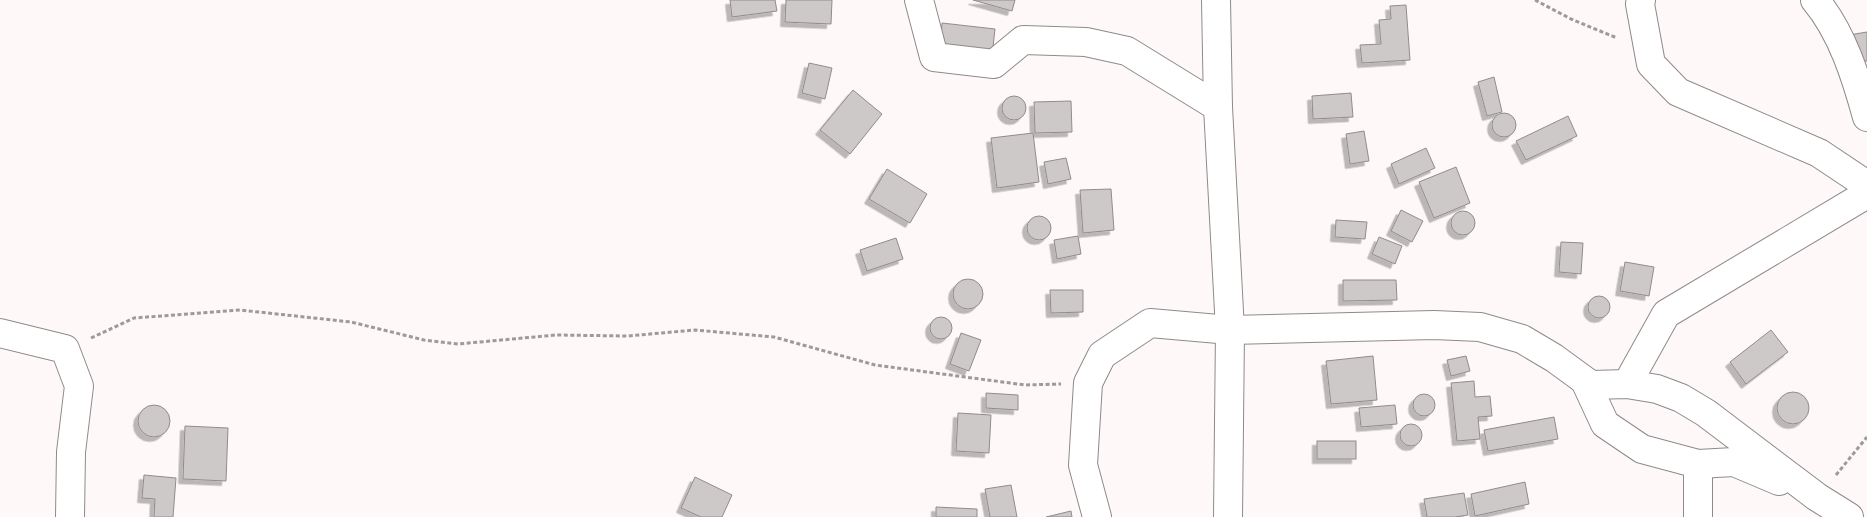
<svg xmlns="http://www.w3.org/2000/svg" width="1867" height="517" font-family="Karla,sans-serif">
	<defs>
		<filter id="shadow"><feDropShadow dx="-4.5" dy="4.5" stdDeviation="0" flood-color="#0004"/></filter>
	</defs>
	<rect width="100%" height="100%" fill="#fef9f8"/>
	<g fill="#cdc9c8" stroke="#918c8c" filter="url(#shadow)">
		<path d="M730 0H775L777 11 732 17Z"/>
		<path d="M786 0H832L831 24 785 22Z"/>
		<path d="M973 0H1015L1012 11Z"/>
		<path d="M1406 5 1410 60 1362 63 1360 45 1381 44 1379 20 1391 19 1390 6Z"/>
		<path d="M942 23 995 29 992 56 940 50Z"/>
		<path d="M1867 32V61L1853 63 1849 35Z"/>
		<path d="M809 63 832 68 825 99 802 93Z"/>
		<path d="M1494 77 1502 112 1487 116 1478 82Z"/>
		<path d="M853 90 882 114 850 154 820 130Z"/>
		<path d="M1351 93 1353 117 1313 119 1312 96Z"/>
		<circle cx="1014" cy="108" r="12"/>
		<path d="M1071 101 1072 132 1035 133 1034 102Z"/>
		<circle cx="1504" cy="125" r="12"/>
		<path d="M1568 116 1577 136 1526 160 1516 141Z"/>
		<path d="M1364 131 1369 161 1350 164 1346 134Z"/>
		<path d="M1033 133 1039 182 997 188 991 138Z"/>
		<path d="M1426 148 1435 168 1399 184 1391 164Z"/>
		<path d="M1066 158 1071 179 1048 184 1044 162Z"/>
		<path d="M1456 167 1470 203 1434 218 1419 182Z"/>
		<path d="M887 169 927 194 910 223 869 199Z"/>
		<path d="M1111 189 1114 230 1083 233 1080 190Z"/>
		<path d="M1401 210 1423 221 1412 242 1391 231Z"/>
		<circle cx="1463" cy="223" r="12"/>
		<circle cx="1039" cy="228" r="12"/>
		<path d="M1336 220 1367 222 1365 239 1335 237Z"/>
		<path d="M1078 236 1081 254 1057 259 1054 240Z"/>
		<path d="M1379 237 1402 246 1395 264 1372 254Z"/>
		<path d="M896 238 903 259 867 271 860 250Z"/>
		<path d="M1561 242 1583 243 1581 274 1559 272Z"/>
		<path d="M1625 262 1654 267 1649 296 1620 291Z"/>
		<circle cx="968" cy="294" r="15"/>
		<path d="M1343 280H1396L1397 300 1343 301Z"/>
		<path d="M1050 290H1083V312L1051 313Z"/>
		<circle cx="1599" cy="307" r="11"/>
		<circle cx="941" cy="328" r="11"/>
		<path d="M1771 330 1788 352 1746 384 1730 362Z"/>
		<path d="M961 333 981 340 969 371 950 364Z"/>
		<path d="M1373 356 1377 400 1331 404 1326 361Z"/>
		<path d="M1466 356 1470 371 1451 376 1447 360Z"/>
		<path d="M1474 381 1475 397 1490 396 1492 416 1478 417 1480 439 1457 441 1451 383Z"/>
		<circle cx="1793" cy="408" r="16"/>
		<path d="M986 393 1018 395V410L986 408Z"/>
		<circle cx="1424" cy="405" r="11"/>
		<circle cx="154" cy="421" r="16"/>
		<path d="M1395 405 1397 424 1361 427 1359 408Z"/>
		<path d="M958 413 991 415 989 453 956 451Z"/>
		<path d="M1554 417 1558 439 1488 451 1484 430Z"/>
		<circle cx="1411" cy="435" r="11"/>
		<path d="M185 426 228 428 226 481 183 479Z"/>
		<rect x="1317" y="441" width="39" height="18"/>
		<path d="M144 475 176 478 173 517H154L155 499 142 498Z"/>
		<path d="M695 477 732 495 722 517H701L681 508Z"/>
		<path d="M1525 482 1529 504 1475 516 1471 494Z"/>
		<path d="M1011 485 1017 517H990L985 489Z"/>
		<path d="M1464 493 1468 515 1455 517H1427L1424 499Z"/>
		<path d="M936 507 977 509V517H936Z"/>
		<path d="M1071 511 1072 517H1046Z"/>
	</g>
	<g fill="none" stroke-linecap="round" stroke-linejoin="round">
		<defs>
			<g id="minor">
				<path d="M919 0 934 57 994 64 1023 40 1086 42 1127 51 1218 107"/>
				<path d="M1216 0 1218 107 1230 330 1228 517"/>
				<path d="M1641 0 1640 4 1651 64 1678 92 1819 153 1867 185"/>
				<path d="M1815 0C1842 32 1856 77 1867 117"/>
				<path d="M0 333 65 349 79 386 71 452 70 517"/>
				<path d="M1627 384 1666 314 1867 194"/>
				<path d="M1591 385 1586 383 1605 424 1642 449 1698 464 1734 462 1779 481"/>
				<path d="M1097 517 1083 465 1088 383 1102 355 1150 323 1230 330 1434 325 1480 327 1522 339 1554 358 1591 385 1627 384 1657 389 1681 398 1706 413 1817 497 1849 517"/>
				<path d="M1698 517V464"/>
			</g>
		</defs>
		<use href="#minor" stroke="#8f8a8a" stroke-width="30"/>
		<g stroke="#9e9a99" stroke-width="3" stroke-dasharray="4 2.5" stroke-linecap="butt">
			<path d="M1535 0 1571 19 1617 38"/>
			<path d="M91 338 134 318 240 310 351 322 424 340 458 344 556 335 628 336 695 330 774 337 875 365 1025 385 1061 384"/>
			<path d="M1836 475 1867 437"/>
		</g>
		<use href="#minor" stroke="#fff" stroke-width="28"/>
	</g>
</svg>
